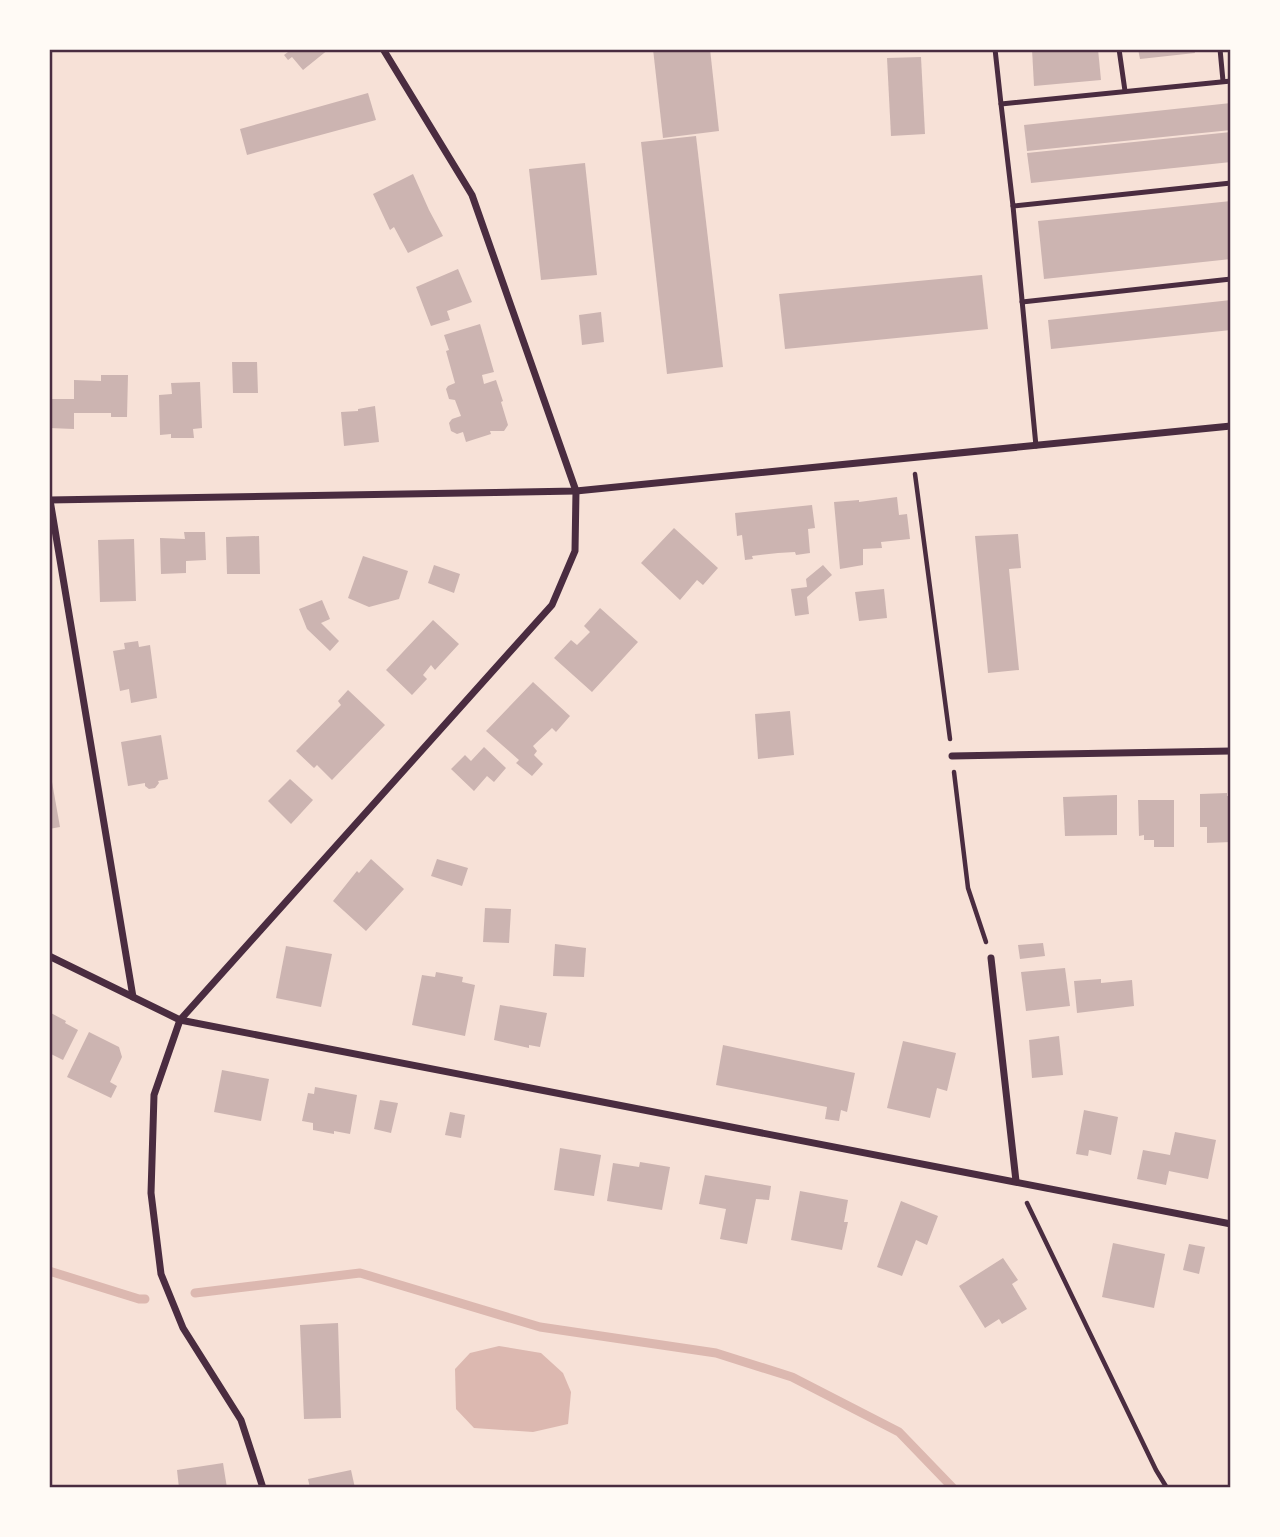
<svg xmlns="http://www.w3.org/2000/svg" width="1280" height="1537" font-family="Bitter,serif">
	<rect width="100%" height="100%" fill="#f7e1d7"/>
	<path fill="#dcb8b0" d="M499 1346 541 1353 563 1373 571 1392 568 1424 533 1432 474 1428 456 1409 455 1369 470 1353Z"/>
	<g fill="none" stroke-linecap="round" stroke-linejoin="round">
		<g stroke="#dcb8b0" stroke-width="9">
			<path d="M49 1271 139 1299H145"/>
			<path d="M195 1293 360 1273 540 1327 716 1353 792 1377 899 1432 953 1488"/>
		</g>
	</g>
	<g fill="#ccb4b1">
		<path d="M286 49H329L303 70 292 57 288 60 284 55 288 52Z"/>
		<path d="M653 49H710L719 131 663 138Z"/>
		<path d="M1032 49H1098L1101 80 1034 86Z"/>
		<path d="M1138 49H1194L1195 53 1140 59Z"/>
		<path d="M921 57 925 134 891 136 887 58Z"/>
		<path d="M368 93 376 120 247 155 240 129Z"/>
		<path d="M1231 103V130L1027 151 1024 125Z"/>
		<path d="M1231 132V162L1031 183 1027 153Z"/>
		<path d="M696 136 723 367 667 374 641 142Z"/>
		<path d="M585 163 597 275 541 280 529 169Z"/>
		<path d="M413 174 429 210 443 236 408 253 394 227 390 230 373 194Z"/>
		<path d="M1231 201V259L1044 279 1038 221Z"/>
		<path d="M458 269 472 302 447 311 450 320 431 326 416 287Z"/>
		<path d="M982 275 988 329 785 349 779 294Z"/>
		<path d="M1231 300V330L1051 349 1048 320Z"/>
		<path d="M601 312 604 342 582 345 579 315Z"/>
		<path d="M480 324 494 372 482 375 484 384 496 380 503 401 501 402 508 425 504 431H490L491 434 466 442 463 432 457 434 451 431 449 423 452 419 461 416 455 400 449 399 446 389 448 386 455 383 446 351 449 350 444 335Z"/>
		<path d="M232 362H257L258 393H233Z"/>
		<path d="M101 375H128L127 417H111V413H74V429L49 428V399H74V380L101 381Z"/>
		<path d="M200 382 202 428 193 429 194 438H171V434L160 435 159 395 172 394 171 383Z"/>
		<path d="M375 406 379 442 344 446 341 412 358 411V409Z"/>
		<path d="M897 497 899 515 907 514 910 539 881 542 882 548 863 549V565L840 569 834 502 859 500V502Z"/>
		<path d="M812 505 815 528 808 529 810 553 796 555 795 552 778 553 752 556 753 559 745 560 742 535 737 536 735 513Z"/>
		<path d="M674 528 718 568 703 585 697 580 680 600 641 563Z"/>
		<path d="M184 532H205L206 560 186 561V573L161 574 160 538 185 539Z"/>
		<path d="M1018 534 1021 568 1009 569 1019 670 988 673 975 536Z"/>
		<path d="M259 536 260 574H227L226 537Z"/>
		<path d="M134 539 136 601 100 602 98 540Z"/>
		<path d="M363 556 408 571 399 599 369 607 348 598Z"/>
		<path d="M434 565 460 574 454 593 428 583Z"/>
		<path d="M823 565 832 575 807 597 809 614 795 616 791 589 807 587 806 579Z"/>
		<path d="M884 589 887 618 859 621 855 592Z"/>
		<path d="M322 600 330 619 321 623 339 641 330 651 307 629 299 609Z"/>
		<path d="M600 608 638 642 592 692 554 658 571 640 577 645 590 632 584 626Z"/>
		<path d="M433 620 459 644 435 670 431 665 423 675 427 679 412 695 386 670Z"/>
		<path d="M138 641 139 647 150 645 157 698 131 703 129 689 120 691 113 651 125 649 124 643Z"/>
		<path d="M533 682 570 716 556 732 552 728 533 746 537 751 534 755 543 764 532 776 516 763 519 760 486 731Z"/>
		<path d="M348 690 385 725 332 780 317 765 314 768 296 751 341 705 338 701Z"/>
		<path d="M790 711 794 755 758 759 755 714Z"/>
		<path d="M161 735 168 779 158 781 159 783 155 788 149 789 145 786V783L128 786 121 742Z"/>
		<path d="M484 747 506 768 494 782 487 776 474 791 451 769 465 755 471 761Z"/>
		<path d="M290 779 313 800 291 824 268 801Z"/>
		<path d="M49 782H52L60 827 49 829Z"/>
		<path d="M1227 793V796H1231V842L1207 843V827H1200V794Z"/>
		<path d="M1117 795V835L1065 836 1063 797Z"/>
		<path d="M1138 800H1174V847H1154V840H1144V835L1139 836Z"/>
		<path d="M371 859 404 889 366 931 333 901 357 871 359 873Z"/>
		<path d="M437 859 468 868 462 886 431 876Z"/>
		<path d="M485 908 511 909 509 943 483 942Z"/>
		<path d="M1043 943 1045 956 1020 959 1018 945Z"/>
		<path d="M555 944 586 948 584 977 553 976Z"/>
		<path d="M286 946 332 954 321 1007 276 998Z"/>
		<path d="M1065 968 1070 1006 1026 1011 1021 972Z"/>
		<path d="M436 972 463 977 462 982 475 985 465 1036 412 1025 422 975 435 977Z"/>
		<path d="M1101 979V983L1132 980 1134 1006 1077 1013 1074 981Z"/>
		<path d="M500 1005 547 1013 540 1047 529 1045V1048L494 1040Z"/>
		<path d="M49 1012 66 1021 65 1023 78 1030 63 1060 49 1053Z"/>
		<path d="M89 1032 119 1047 122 1057 110 1082 117 1086 111 1098 67 1077Z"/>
		<path d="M1059 1036 1063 1075 1032 1078 1029 1040Z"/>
		<path d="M903 1041 956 1053 947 1091 937 1088 930 1118 887 1108Z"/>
		<path d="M723 1045 855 1073 847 1112 841 1110 839 1121 825 1119 827 1107 716 1085Z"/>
		<path d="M222 1070 269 1079 261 1121 214 1112Z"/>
		<path d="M315 1087 357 1095 350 1134 334 1131V1134L313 1130V1123L302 1121 308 1093 314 1094Z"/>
		<path d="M380 1100 398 1103 391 1133 374 1129Z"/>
		<path d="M1084 1110 1118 1117 1111 1155 1089 1150 1088 1156 1076 1154Z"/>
		<path d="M450 1112 465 1115 461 1138 445 1135Z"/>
		<path d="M1175 1132 1216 1140 1208 1179 1169 1171 1166 1185 1137 1179 1143 1150 1170 1155Z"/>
		<path d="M560 1148 601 1155 594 1196 554 1190Z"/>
		<path d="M640 1162 670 1167 662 1210 607 1201 613 1163 639 1167Z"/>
		<path d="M705 1175 771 1186 769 1200 756 1199 747 1244 720 1239 726 1209 699 1204Z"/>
		<path d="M800 1191 848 1200 844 1222H848L842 1250 791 1240Z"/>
		<path d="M901 1201 938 1216 927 1245 916 1240 902 1276 877 1267Z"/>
		<path d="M1113 1243 1165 1254 1154 1308 1102 1297Z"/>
		<path d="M1189 1244 1205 1247 1199 1274 1183 1270Z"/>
		<path d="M1003 1258 1018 1280 1012 1284 1027 1309 1002 1324 999 1319 985 1328 959 1286Z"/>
		<path d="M338 1323 341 1418 304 1419 300 1325Z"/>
		<path d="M223 1463 227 1488H179L177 1470Z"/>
		<path d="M351 1470 355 1488H310L308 1479Z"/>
	</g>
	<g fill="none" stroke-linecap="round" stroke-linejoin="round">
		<g stroke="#4a2c40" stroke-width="4.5">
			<path d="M915 474 950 739"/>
			<path d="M954 772 968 888 986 942"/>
			<path d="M1027 1203 1156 1470 1167 1488"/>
		</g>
		<g stroke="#4a2c40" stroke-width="5">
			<path d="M995 49 1001 104"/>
			<path d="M1119 49 1125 91"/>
			<path d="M1220 49 1223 81"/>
			<path d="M1013 206 1231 183"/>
			<path d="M1022 302 1231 279"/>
			<path d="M1036 446 1013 206 1001 104 1231 81"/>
		</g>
		<g stroke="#4a2c40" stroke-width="7">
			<path d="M49 500 576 491 1231 426"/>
			<path d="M50 500 133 997"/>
			<path d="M952 756 1231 751"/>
			<path d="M49 956 180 1020 1231 1224"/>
			<path d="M991 958 1016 1181"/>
			<path d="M263 1488 241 1420 183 1328 161 1274 151 1193 154 1095 180 1020 552 605 575 551 576 491 472 195 383 49"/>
		</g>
	</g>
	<rect width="1280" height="1537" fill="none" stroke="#fffaf5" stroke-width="102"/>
	<rect x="51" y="51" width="1178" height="1435" fill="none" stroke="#4a2c40" stroke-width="2.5"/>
</svg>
